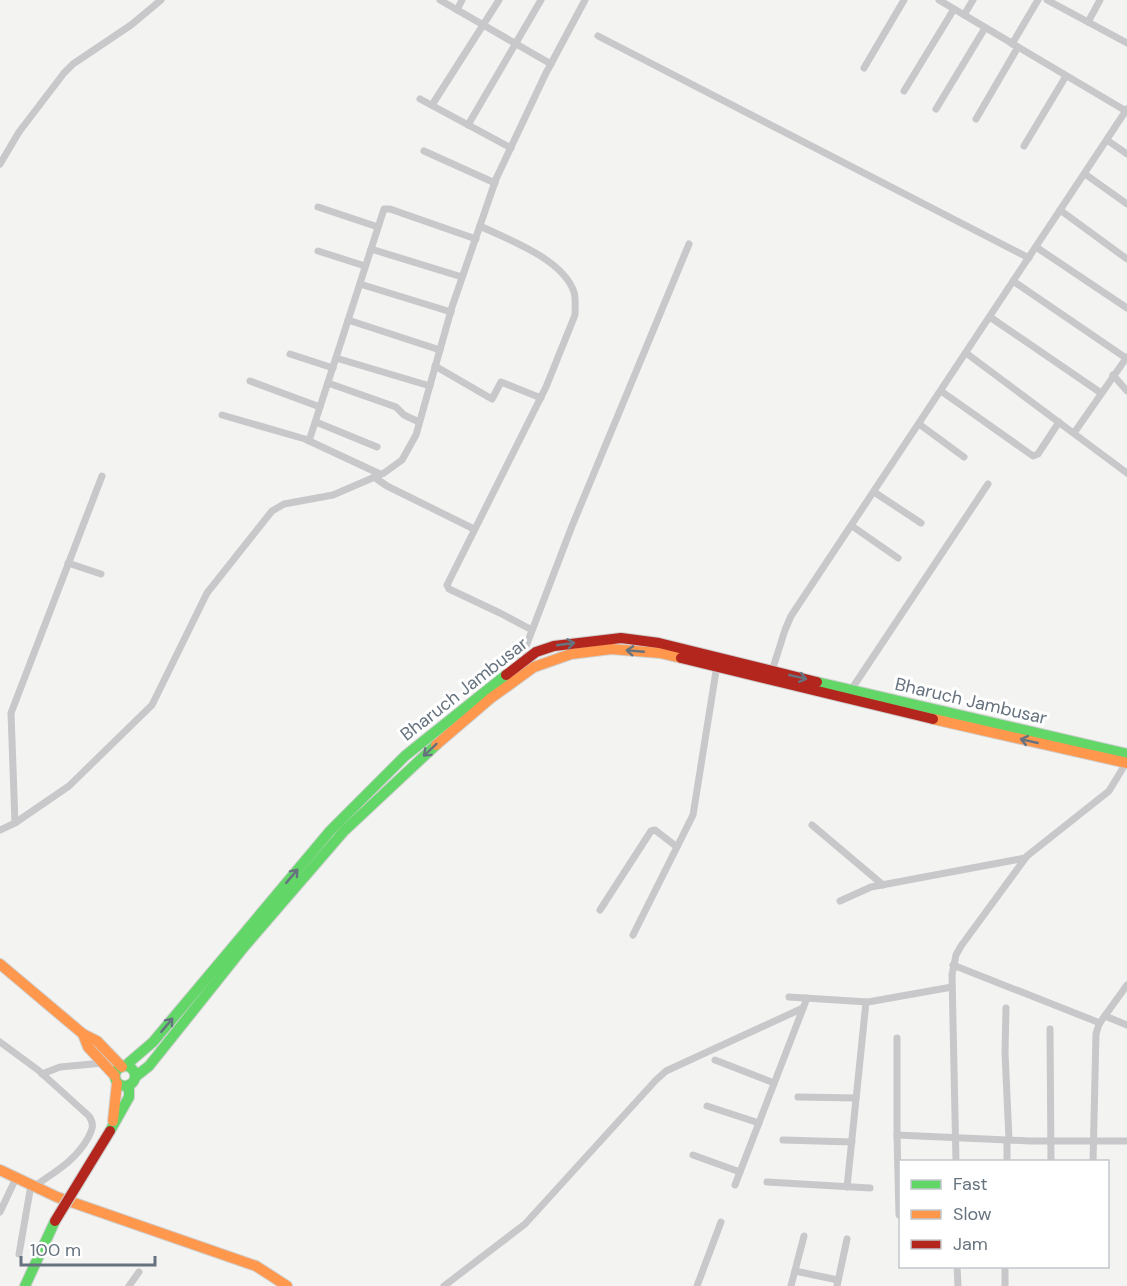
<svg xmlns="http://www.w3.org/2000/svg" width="1127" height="1286" font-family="'DM Sans',sans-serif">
	<rect width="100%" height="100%" fill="#f3f3f2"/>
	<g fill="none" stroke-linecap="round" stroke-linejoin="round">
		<defs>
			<g id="fast">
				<path d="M817 682 1127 754"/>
				<path d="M125 1066 153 1042 330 831 405 756 506 675"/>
				<circle cx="125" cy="1076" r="10"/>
				<path d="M135 1077 149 1066 244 947 344 831 436 745"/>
				<path d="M110 1131 129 1097V1085"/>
				<path d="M25 1286 55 1221"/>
			</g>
			<g id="slow">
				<path d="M933 719 1127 763"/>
				<path d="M436 745 491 698 534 667 571 654 611 649 660 653 681 658"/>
				<path d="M0 964 83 1034 97 1041 122 1067"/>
				<path d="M83 1034 88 1047 115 1076"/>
				<path d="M113 1121 117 1083"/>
				<path d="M0 1170 57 1197 256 1266 287 1286"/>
			</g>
			<g id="jam">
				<path d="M681 658 933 719"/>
				<path d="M506 675 536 652 554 646 621 638 659 643 817 682"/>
			</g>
		</defs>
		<use href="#fast" stroke="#cfd0d0" stroke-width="12"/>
		<use href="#slow" stroke="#cfd0d0" stroke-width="12"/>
		<use href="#jam" stroke="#cfd0d0" stroke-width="12"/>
		<g stroke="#c8c8ca" stroke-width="7">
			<path d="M440 0 551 64"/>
			<path d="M939 0 1126 111"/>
			<path d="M1047 0 1127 43"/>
			<path d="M457 10 462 0"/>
			<path d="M964 15 973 0"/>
			<path d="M1088 22 1100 0"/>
			<path d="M598 36 1029 258"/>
			<path d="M1012 44 1038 0"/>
			<path d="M864 68 904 0"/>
			<path d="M904 91 954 9"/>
			<path d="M420 99 511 148"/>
			<path d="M432 105 499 0"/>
			<path d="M936 109 985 28"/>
			<path d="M976 119 1018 47"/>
			<path d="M468 125 541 0"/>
			<path d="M1107 140 1127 154"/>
			<path d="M1024 146 1066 76"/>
			<path d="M424 151 495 183"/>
			<path d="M0 164 19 132 64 73 73 64 131 25 161 0"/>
			<path d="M1085 174 1127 204"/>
			<path d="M318 207 378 227"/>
			<path d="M1060 210 1127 259"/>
			<path d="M480 226C509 240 563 259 574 292 576 299 575 307 575 315L546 387 447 585 449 589 500 613 532 630"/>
			<path d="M1036 247 1127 308"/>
			<path d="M371 249 462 277"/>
			<path d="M318 251 365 266"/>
			<path d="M1013 281 1126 358"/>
			<path d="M360 284 451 312"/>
			<path d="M990 317 1101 393"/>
			<path d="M348 320 440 350"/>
			<path d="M966 353 1127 473"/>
			<path d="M290 354 333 368"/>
			<path d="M336 358 430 386"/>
			<path d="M435 366 492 399 501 382 541 398"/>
			<path d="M1113 375 1127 391"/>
			<path d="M250 381 320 407"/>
			<path d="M328 383 396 407 404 415 419 422"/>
			<path d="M941 391 1033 456 1038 454 1059 422"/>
			<path d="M222 415 305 439 380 474"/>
			<path d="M316 422 377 447"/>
			<path d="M919 424 964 457"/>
			<path d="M1074 433 1127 357"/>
			<path d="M309 441 384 209H390L476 239"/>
			<path d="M374 477 387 486 474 529"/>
			<path d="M874 492 921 523"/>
			<path d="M852 526 898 558"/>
			<path d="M68 563 101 574"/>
			<path d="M520 662 572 526 689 244"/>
			<path d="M771 674 785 630 791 616 1127 109"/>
			<path d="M851 690 988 484"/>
			<path d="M15 823 11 713 102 476"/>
			<path d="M812 825 883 885"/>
			<path d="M0 830 15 823 69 786 152 705 207 593 272 511 284 504 333 495 384 473 402 460 416 435 452 307 496 179 545 75 585 0"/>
			<path d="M840 901 871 887 1025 858"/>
			<path d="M600 910 651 831 655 830 677 847"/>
			<path d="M633 935 693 815 717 665"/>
			<path d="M953 965 1100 1023"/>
			<path d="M789 997 868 1002 952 987"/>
			<path d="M1006 1008 1005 1052 1009 1140"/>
			<path d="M1105 1016 1127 1025"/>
			<path d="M1050 1029 1051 1162"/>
			<path d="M897 1038V1135L899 1215"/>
			<path d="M0 1042 38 1070 89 1116C95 1125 92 1130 88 1138 75 1161 56 1171 35 1186"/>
			<path d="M715 1060 774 1083"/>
			<path d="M42 1074 60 1067 103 1063"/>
			<path d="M798 1097 856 1098"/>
			<path d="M707 1106 759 1123"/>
			<path d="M897 1135 1030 1141H1127"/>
			<path d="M783 1140 852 1142"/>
			<path d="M693 1155 740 1172"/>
			<path d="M956 1162 952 975 956 955 961 946 1027 856 1109 791 1126 763"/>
			<path d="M1007 1162V1140"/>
			<path d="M1093 1162 1096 1034 1099 1024 1127 985"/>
			<path d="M767 1182 870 1188"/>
			<path d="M735 1185 807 998"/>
			<path d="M847 1187 866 1002"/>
			<path d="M0 1212 16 1178"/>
			<path d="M19 1254 31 1185"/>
			<path d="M957 1266 958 1286"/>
			<path d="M1005 1266V1286"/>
			<path d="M795 1271 838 1280"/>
			<path d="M129 1286 139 1272"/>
			<path d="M444 1286 525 1224 656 1080 666 1071 803 1008"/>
			<path d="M697 1286 721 1222"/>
			<path d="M791 1286 804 1236"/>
			<path d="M837 1286 847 1239"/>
		</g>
		<use href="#fast" stroke="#63d668" stroke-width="10"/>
		<use href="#slow" stroke="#ff974d" stroke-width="10"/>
		<use href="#jam" stroke="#b3261e" stroke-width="10"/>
		<defs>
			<path id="jam-bridge" d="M55 1221 110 1131"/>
		</defs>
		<use href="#jam-bridge" stroke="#cfd0d0" stroke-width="12" stroke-linecap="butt"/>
		<use href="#jam-bridge" stroke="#b3261e" stroke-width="10"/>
	</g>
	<defs><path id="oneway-shaft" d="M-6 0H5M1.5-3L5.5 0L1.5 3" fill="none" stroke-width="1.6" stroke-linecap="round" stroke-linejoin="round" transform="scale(1.5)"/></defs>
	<g stroke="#66737f">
		<use href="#oneway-shaft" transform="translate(566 644) rotate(-8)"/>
		<use href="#oneway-shaft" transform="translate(635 651) rotate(-175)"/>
		<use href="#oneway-shaft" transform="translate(798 677) rotate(13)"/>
		<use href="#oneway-shaft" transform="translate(1029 741) rotate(-167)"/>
		<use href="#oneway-shaft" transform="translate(430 750) rotate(137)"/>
		<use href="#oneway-shaft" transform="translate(292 876) rotate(-50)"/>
		<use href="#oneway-shaft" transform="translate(167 1025) rotate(-50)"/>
	</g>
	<g text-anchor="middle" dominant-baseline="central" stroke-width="6" stroke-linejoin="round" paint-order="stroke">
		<g font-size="18" fill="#66737f" stroke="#fff">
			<text transform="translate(464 689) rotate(-38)">Bharuch Jambusar</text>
			<text transform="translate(971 701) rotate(13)">Bharuch Jambusar</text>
		</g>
	</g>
	<rect x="899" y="1160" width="210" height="108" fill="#ffffff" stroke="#c2c7cc" stroke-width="1.5"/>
	<rect x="911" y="1180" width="30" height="9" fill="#63d668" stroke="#c2c7cc" stroke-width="1.5"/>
	<text x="953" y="1190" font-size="18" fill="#66737f">Fast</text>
	<rect x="911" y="1210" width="30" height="9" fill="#ff974d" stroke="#c2c7cc" stroke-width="1.5"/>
	<text x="953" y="1220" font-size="18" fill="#66737f">Slow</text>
	<rect x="911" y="1240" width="30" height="9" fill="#b3261e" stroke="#c2c7cc" stroke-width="1.5"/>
	<text x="953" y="1250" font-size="18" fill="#66737f">Jam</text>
	<path d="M21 1256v9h134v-9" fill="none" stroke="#66737f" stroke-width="3"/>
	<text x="30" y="1256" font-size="18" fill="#66737f" stroke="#ffffff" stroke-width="4.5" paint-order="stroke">100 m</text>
</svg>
